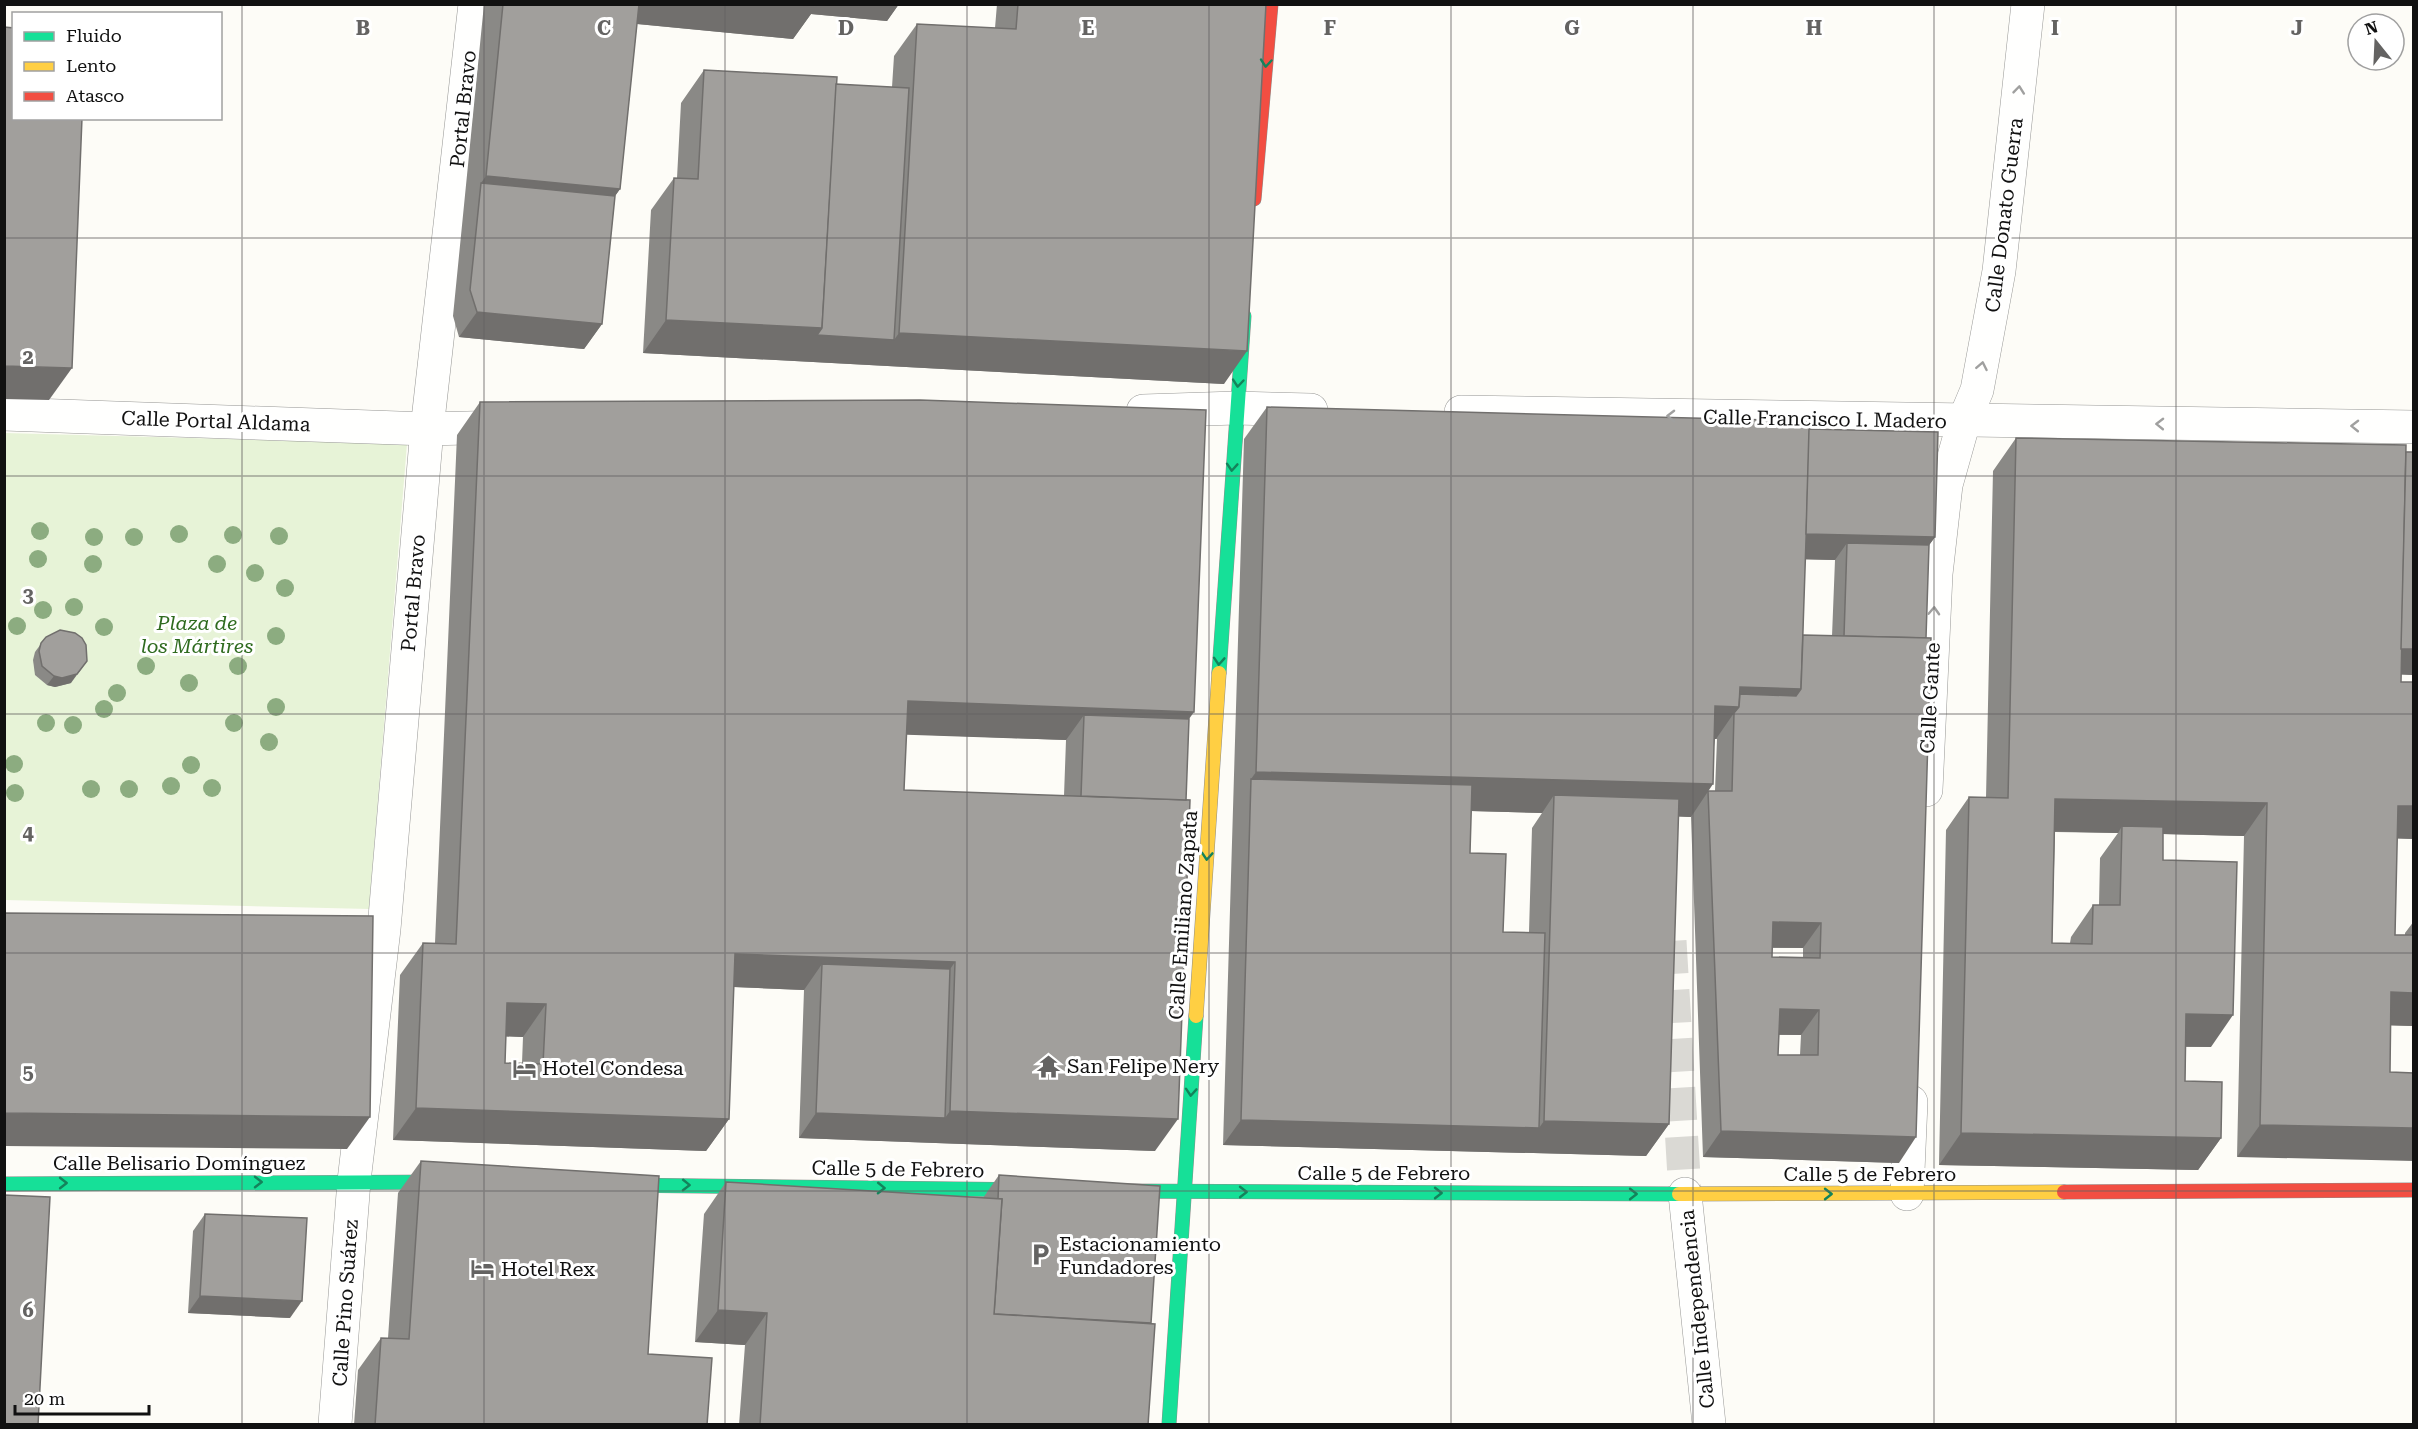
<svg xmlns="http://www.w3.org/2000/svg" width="2418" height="1429" font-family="'Roboto Serif',serif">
	<rect width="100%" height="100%" fill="#fdfcf7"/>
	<path fill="#e7f3d7" d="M5 433 407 444 369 909 5 900Z"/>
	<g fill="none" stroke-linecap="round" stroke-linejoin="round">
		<path stroke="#dad9d4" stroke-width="33" stroke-dasharray="33 16" stroke-linecap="butt" d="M1670 941 1685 1194"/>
		<defs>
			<g id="street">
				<path d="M1143 411 1236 408 1311 410"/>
				<path d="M1461 412 2414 427"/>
				<path d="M4 414 427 429 507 427"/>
				<path d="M1926 790 1936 574 1946 485 1964 421 1977 390 1999 271 2028 4"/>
				<path d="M1685 1194 1709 1424"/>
				<path d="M1907 1194 1911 1102"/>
				<path d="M335 1424 354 1181 384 929 427 429 475 4"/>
			</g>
			<g id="fast">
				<path d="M1219 673 1244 316"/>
				<path d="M4 1184 450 1182"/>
				<path d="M615 1185 1035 1190"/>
				<path d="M1116 1191 1679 1194"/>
				<path d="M1169 1424 1196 1016"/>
			</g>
			<g id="slow">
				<path d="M1196 1016 1219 673"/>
				<path d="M1679 1194 2064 1192"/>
			</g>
			<g id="jam">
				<path d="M1254 199 1271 4"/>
				<path d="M2064 1192 2414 1190"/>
			</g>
		</defs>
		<use href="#street" stroke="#979795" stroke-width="34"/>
		<use href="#fast" stroke="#8e8d8b" stroke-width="15"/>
		<use href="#slow" stroke="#8e8d8b" stroke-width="15"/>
		<use href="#jam" stroke="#8e8d8b" stroke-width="15"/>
		<use href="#street" stroke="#fffffe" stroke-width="33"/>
		<use href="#fast" stroke="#16e098" stroke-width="14"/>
		<use href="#slow" stroke="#ffcf43" stroke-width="14"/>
		<use href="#jam" stroke="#f24e42" stroke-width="14"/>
	</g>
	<g fill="#8cac80">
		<circle cx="40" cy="531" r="9"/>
		<circle cx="179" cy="534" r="9"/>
		<circle cx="233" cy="535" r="9"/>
		<circle cx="279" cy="536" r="9"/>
		<circle cx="94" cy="537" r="9"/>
		<circle cx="134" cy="537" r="9"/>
		<circle cx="38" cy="559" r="9"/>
		<circle cx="93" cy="564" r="9"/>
		<circle cx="217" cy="564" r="9"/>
		<circle cx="255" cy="573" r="9"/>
		<circle cx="285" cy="588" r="9"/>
		<circle cx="74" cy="607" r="9"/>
		<circle cx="43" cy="610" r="9"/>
		<circle cx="17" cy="626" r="9"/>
		<circle cx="104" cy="627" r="9"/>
		<circle cx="276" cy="636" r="9"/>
		<circle cx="146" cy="666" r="9"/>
		<circle cx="238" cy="666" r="9"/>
		<circle cx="189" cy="683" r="9"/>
		<circle cx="117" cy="693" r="9"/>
		<circle cx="276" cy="707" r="9"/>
		<circle cx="104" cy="709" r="9"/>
		<circle cx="46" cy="723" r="9"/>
		<circle cx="234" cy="723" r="9"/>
		<circle cx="73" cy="725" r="9"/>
		<circle cx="269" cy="742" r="9"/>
		<circle cx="14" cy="764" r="9"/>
		<circle cx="191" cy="765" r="9"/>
		<circle cx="171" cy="786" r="9"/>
		<circle cx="212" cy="788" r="9"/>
		<circle cx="91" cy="789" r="9"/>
		<circle cx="129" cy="789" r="9"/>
		<circle cx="15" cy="793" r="9"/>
	</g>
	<g fill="#8a8986" fill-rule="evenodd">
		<path d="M484 4H899L887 21 811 14 793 39 637 24 620 189 615 196 602 324 584 349 459 337 453 316Z"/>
		<path d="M997 4H1266L1224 384 643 353 651 210 674 178H677L681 103 704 70 836 84 892 87 894 56 917 24 995 28Z"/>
		<path d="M480 402 1189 719 1155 1151 799 1138 804 990 733 987 729 1119 706 1151 393 1140 400 975 423 943H435L457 435ZM906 734 1066 740 1064 796 904 790ZM506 1036 523 1037 522 1063H505Z"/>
		<path d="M1267 407 1809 429 1935 537 1929 545 1899 1163 1703 1157 1691 817 1678 816 1669 1124 1646 1156 1223 1145 1244 439ZM1805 559 1835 560 1832 636 1803 635ZM1715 739H1717L1715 791H1708ZM1471 811 1542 813 1532 828 1529 932H1503L1470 853ZM1772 948H1803V958L1772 957ZM1779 1035H1801L1800 1055H1778Z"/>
		<path d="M2016 438 2414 452V675L2401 674V682L2414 839 2397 838 2395 935H2405V933L2414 921V1026L2391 1025 2237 1157 2244 836 2163 834V860L2211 1047H2186L2185 1081 2221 1138 2198 1170 1939 1165 1946 830 1969 797 1986 798 1993 471ZM2055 832 2118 833 2100 858 2099 905H2093L2071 937 2070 943H2052Z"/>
		<path d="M46 637 71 683 55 687 47 685 35 675 33 660 35 652Z"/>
		<path d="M421 1161 648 1354 707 1425H354L358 1370 381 1338H388L398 1193Z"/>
		<path d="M999 1175 1151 1323 1148 1425H739L745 1345 695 1342 704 1214 726 1182 983 1198Z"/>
		<path d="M205 1214 290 1318 188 1313 193 1231Z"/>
	</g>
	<g fill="#716f6d">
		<path d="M630 4H899L887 21 811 14 793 39 617 22Z"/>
		<path d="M486 176 620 189 597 221 481 183Z"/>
		<path d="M477 312 602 324 584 349 459 337Z"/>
		<path d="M666 320 822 328 894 340 899 333 1247 351 1224 384 643 353Z"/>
		<path d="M4 366 72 368 49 400 4 399Z"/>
		<path d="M1802 533 1935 537 1917 562 1847 543 1835 560 1784 559Z"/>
		<path d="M2396 648 2414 649V675L2379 674Z"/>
		<path d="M87 661 71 683 55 687 47 685 54 676Z"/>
		<path d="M1740 687 1801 689 1778 721 1734 713 1716 739 1693 738 1715 706Z"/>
		<path d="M908 701 1194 712 1171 744 1084 715 1066 740 885 734Z"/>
		<path d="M1256 772 1713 784 1691 817 1554 813V795L1542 813 1251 805V779Z"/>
		<path d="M2055 799 2267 803 2244 836 2122 833V826L2118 833 2033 831Z"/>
		<path d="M2398 806H2414V839L2375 838Z"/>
		<path d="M1773 922 1821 923 1803 948 1755 947Z"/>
		<path d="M735 954 955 962 932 995 822 964 804 990 712 986Z"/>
		<path d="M2391 992 2414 993V1026L2369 1025Z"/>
		<path d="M507 1003 546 1004 523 1037 484 1036Z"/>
		<path d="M1780 1009 1819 1010 1801 1035 1762 1034Z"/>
		<path d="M2186 1014 2233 1015 2211 1047 2164 1046Z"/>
		<path d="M416 1108 729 1119 706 1151 393 1140Z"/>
		<path d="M950 1111 1178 1119 1155 1151 799 1138 816 1113 945 1118Z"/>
		<path d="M4 1113 370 1117 347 1149 4 1146Z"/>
		<path d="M1241 1120 1539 1128 1544 1121 1669 1124 1646 1156 1223 1145Z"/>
		<path d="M2260 1125 2414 1128V1161L2237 1157Z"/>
		<path d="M1721 1131 1916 1137 1899 1163 1703 1157Z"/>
		<path d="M1961 1133 2221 1138 2198 1170 1939 1165Z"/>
		<path d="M200 1296 302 1301 290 1318 188 1313Z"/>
		<path d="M718 1310 767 1313 745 1345 695 1342Z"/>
	</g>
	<g fill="#a19f9c" stroke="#716f6d" stroke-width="1.5" fill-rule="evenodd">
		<path d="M503 4H639L620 189 486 176Z"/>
		<path d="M793 4H816V7Z"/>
		<path d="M1018 4H1266L1247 351 899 333 917 24 1016 29Z"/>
		<path d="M4 27 14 28V118H82L72 368 4 366Z"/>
		<path d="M704 70 837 77 822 328 666 320 674 178 698 179Z"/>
		<path d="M836 84 909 88 894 340 817 335 822 328Z"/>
		<path d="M481 183 615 196 602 324 477 312 470 290Z"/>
		<path d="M920 400 1206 410 1194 712 908 701 904 790 1190 800 1178 1119 950 1111 955 962 735 954 729 1119 416 1108 423 943 456 944 480 402ZM507 1003 546 1004 543 1064 505 1063Z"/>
		<path d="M1267 407 1810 421 1801 689 1740 687 1739 707 1715 706 1713 784 1256 772Z"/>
		<path d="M1809 429 1938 432 1935 537 1806 534Z"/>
		<path d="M2016 438 2406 445 2401 682H2414V806H2398L2395 935H2414V993L2391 992 2390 1072 2414 1073V1128L2260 1125 2267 803 2055 799 2052 943 2092 944 2093 905H2120L2122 826 2163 827V860L2237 862 2233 1015 2186 1014 2185 1081 2222 1082 2221 1138 1961 1133 1969 797 2008 798Z"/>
		<path d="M2406 452H2414V649H2401Z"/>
		<path d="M1847 543 1929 545 1926 638 1844 636Z"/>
		<path d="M60 630 75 633 82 638 86 645 87 661 77 674 62 678 54 676 42 666 39 651 41 643 46 637Z"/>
		<path d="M1803 635 1931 638 1916 1137 1721 1131 1708 791H1732L1734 713 1739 707 1740 694 1796 696 1801 689ZM1773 922 1821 923 1820 958 1772 957ZM1780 1009 1819 1010 1818 1055H1778Z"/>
		<path d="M1084 715 1189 719 1186 800 1081 796Z"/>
		<path d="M1251 779 1472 785 1470 853 1506 854 1503 932 1545 933 1539 1128 1241 1120Z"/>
		<path d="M1554 795 1679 799 1669 1124 1544 1121Z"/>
		<path d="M4 913 373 916 370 1117 4 1113Z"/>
		<path d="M822 964 950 969 945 1118 816 1113Z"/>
		<path d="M421 1161 659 1176 648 1354 712 1358 707 1425H375L381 1338 409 1339Z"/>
		<path d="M999 1175 1160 1186 1151 1323 994 1314 1002 1199H998Z"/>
		<path d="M726 1182 1002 1199 994 1314 1155 1324 1148 1425H760L767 1313 718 1310Z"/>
		<path d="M4 1195 50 1197 38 1425H4Z"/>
		<path d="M205 1214 307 1218 302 1301 200 1296Z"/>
	</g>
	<defs><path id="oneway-chevron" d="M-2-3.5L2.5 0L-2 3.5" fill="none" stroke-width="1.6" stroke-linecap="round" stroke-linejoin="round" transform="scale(1.5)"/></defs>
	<g stroke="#14835b">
		<use href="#oneway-chevron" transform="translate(1266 63) rotate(95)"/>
		<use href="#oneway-chevron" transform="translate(1238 383) rotate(95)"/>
		<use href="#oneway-chevron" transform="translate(1232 467) rotate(94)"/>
		<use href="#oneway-chevron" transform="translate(1219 661) rotate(94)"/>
		<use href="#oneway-chevron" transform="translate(1207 856) rotate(94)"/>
		<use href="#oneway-chevron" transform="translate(1191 1092) rotate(94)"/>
		<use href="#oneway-chevron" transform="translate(258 1182)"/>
		<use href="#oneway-chevron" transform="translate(63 1183)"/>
		<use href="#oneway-chevron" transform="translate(686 1185) rotate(1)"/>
		<use href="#oneway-chevron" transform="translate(881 1188) rotate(1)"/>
		<use href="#oneway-chevron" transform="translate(1243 1192)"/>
		<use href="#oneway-chevron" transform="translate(1438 1193)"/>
		<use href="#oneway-chevron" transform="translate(1633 1194)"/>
		<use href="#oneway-chevron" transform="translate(1828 1194)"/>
	</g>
	<g stroke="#a0a09f">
		<use href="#oneway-chevron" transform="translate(2019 90) rotate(-84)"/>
		<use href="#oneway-chevron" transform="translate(1982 366) rotate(-79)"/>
		<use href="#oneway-chevron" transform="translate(1671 416) rotate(-179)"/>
		<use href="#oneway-chevron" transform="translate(2160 424) rotate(-179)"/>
		<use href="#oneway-chevron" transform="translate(2355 426) rotate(-179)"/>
		<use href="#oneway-chevron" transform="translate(1934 611) rotate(-87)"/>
	</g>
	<path fill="none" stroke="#646362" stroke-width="1.5" stroke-opacity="0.55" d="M242 4V1424M484 4V1424M725 4V1424M967 4V1424M1209 4V1424M1451 4V1424M1693 4V1424M1934 4V1424M2176 4V1424M4 238H2414M4 476H2414M4 714H2414M4 953H2414M4 1191H2414"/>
	<defs>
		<symbol id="temple-bare" viewBox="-9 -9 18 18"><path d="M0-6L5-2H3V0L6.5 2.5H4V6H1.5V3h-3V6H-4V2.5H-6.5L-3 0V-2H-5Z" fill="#646362" stroke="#fff" stroke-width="2.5" paint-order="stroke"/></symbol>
		<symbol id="hotel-bare" viewBox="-9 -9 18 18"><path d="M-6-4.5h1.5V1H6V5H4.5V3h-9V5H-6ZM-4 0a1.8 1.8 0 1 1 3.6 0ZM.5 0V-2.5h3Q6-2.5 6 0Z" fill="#646362" stroke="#fff" stroke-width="2.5" paint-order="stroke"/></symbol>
		<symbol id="parking-bare" viewBox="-9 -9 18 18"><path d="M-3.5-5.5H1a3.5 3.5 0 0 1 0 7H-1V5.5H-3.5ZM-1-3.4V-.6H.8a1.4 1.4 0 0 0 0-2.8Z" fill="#646362" stroke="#fff" stroke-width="2.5" paint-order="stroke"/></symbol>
	</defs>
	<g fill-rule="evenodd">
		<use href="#temple-bare" x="1032" y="1050" width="33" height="33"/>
		<use href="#hotel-bare" x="508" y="1052" width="33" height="33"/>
		<use href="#parking-bare" x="1024" y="1238" width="33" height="33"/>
		<use href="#hotel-bare" x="466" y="1252" width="33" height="33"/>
	</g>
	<g text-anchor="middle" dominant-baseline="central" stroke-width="6" stroke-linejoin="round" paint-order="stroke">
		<g font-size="20" fill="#111" stroke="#fff">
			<text transform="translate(463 109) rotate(-84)">Portal Bravo</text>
			<text transform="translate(2004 215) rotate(-83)">Calle Donato Guerra</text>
			<text transform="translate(1825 419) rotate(1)">Calle Francisco I. Madero</text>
			<text transform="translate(216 421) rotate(2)">Calle Portal Aldama</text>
			<text transform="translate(413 593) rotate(-85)">Portal Bravo</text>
			<text transform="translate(1930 698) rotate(-87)">Calle Gante</text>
			<text transform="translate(1183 915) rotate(-86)">Calle Emiliano Zapata</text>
			<text x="179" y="1163">Calle Belisario Domínguez</text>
			<text transform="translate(898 1169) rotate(1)">Calle 5 de Febrero</text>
			<text x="1384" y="1173">Calle 5 de Febrero</text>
			<text x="1870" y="1174">Calle 5 de Febrero</text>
			<text transform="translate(345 1303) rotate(-86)">Calle Pino Suárez</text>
			<text transform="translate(1697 1309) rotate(-96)">Calle Independencia</text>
		</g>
		<g font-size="20" font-style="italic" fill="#2f6b1f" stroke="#fff">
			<text x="197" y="623">Plaza de<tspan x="197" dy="23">los Mártires</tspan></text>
		</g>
		<g font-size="20" fill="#111" stroke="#fff" text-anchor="start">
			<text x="1067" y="1066">San Felipe Nery</text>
			<text x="542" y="1068">Hotel Condesa</text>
			<text x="1059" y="1244">Estacionamiento<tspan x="1059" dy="23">Fundadores</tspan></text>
			<text x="501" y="1269">Hotel Rex</text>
		</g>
	</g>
	<g font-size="20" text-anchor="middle" font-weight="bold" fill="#646362" stroke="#fff" stroke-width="6" stroke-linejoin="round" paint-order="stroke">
		<text x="363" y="35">B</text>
		<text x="604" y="35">C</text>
		<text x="846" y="35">D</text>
		<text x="1088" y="35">E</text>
		<text x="1330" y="35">F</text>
		<text x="1572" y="35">G</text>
		<text x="1814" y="35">H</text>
		<text x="2055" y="35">I</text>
		<text x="2297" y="35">J</text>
		<text x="28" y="364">2</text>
		<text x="28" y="602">3</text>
		<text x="28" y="840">4</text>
		<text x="28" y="1079">5</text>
		<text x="28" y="1317">6</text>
	</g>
	<rect width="2418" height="1429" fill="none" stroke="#111111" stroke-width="12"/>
	<rect x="12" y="12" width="210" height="108" fill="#ffffff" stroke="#a0a0a0" stroke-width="1.5"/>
	<rect x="24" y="32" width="30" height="9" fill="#16e098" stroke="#a0a0a0" stroke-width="1.5"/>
	<text x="66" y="42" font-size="18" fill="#111111">Fluido</text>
	<rect x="24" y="62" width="30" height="9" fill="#ffcf43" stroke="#a0a0a0" stroke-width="1.5"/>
	<text x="66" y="72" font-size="18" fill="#111111">Lento</text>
	<rect x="24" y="92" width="30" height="9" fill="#f24e42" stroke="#a0a0a0" stroke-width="1.5"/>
	<text x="66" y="102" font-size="18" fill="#111111">Atasco</text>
	<g transform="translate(2376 42) rotate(342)"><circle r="28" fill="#ffffff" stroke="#a0a0a0" stroke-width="1.5"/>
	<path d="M0-4.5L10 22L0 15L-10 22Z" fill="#646362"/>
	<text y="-9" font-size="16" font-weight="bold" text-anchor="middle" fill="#111111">N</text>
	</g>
	<path d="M15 1405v9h134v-9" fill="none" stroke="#111111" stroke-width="3"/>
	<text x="24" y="1405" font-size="18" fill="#111111" stroke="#ffffff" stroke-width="4.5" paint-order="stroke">20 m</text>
</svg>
